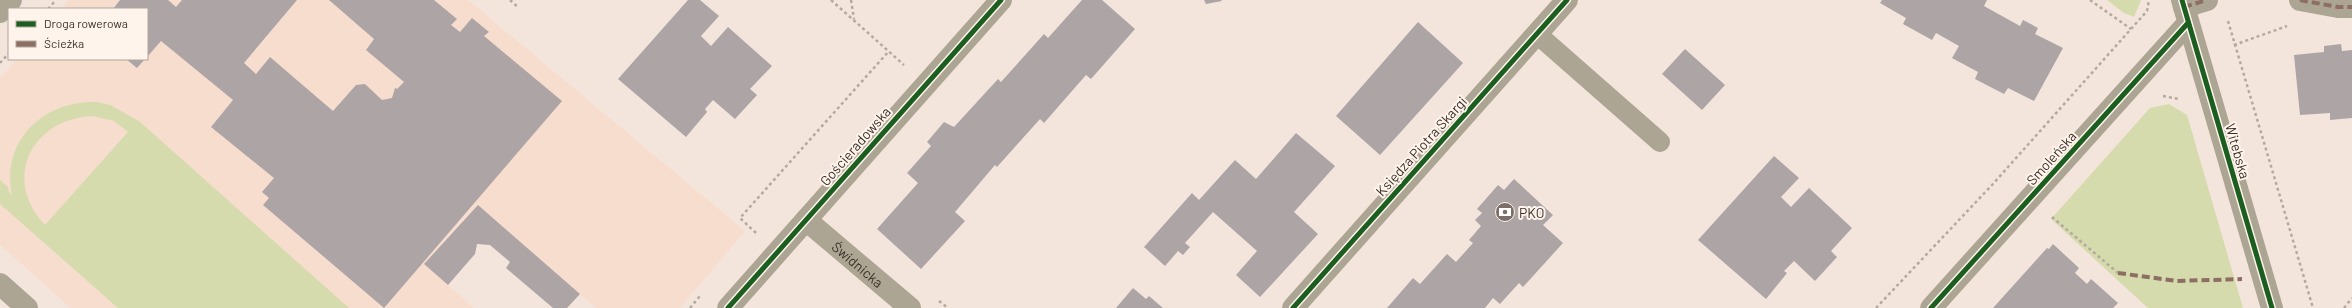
<svg xmlns="http://www.w3.org/2000/svg" width="2352" height="308" font-family="Barlow,sans-serif">
	<rect width="100%" height="100%" fill="#f4e5dc"/>
	<path fill="#f7ddcd" d="M69 0H468L745 231 680 308H596L478 205 424 264 474 308H71L0 245V78L17 59H147V9H61Z"/>
	<g fill="#d5dbac" fill-rule="evenodd">
		<path d="M2107 0H2141L2134 17 2124 13Z"/>
		<path d="M97 102 110 105 139 121 349 308H118L0 204V180L8 187 9 192 12 195C1 140 44 100 97 102ZM92 116 114 121 128 132 45 225C1 179 32 119 92 116Z"/>
		<path d="M2169 104 2187 115 2243 308H2148L2051 219 2150 108Z"/>
	</g>
	<g fill="#aca4a5">
		<path d="M120 0H168L176 7 182 0H297L244 63 256 74 270 57 333 111 356 85 365 84 382 100 392 98 395 88 397 89 404 82 366 50 374 39 329 0H434L457 19 451 25 460 32 472 18 489 32 484 36 562 101 384 308 263 205 269 198 262 192 274 178 211 127 233 100 161 41 147 57V9H113Z"/>
		<path d="M688 0H700L719 16 701 36 711 46 728 27 772 66 750 89 757 95 735 119 713 100 705 109 707 112 686 137 618 79Z"/>
		<path d="M1082 0H1102L1135 29 1091 79 1086 75 1044 123 1040 119 997 167 995 165 955 212 965 221 921 269 877 229 918 183 907 173 931 146 927 142 944 122 954 127 998 79 1001 82 1044 34 1048 38Z"/>
		<path d="M1204 0H1221L1222 1 1206 4Z"/>
		<path d="M1882 0H1987L1984 6 2020 26 2023 20 2038 28 2035 34 2063 48 2034 101 2008 88 2004 94 1975 79 1978 72 1952 58 1959 46 1936 33 1932 40 1903 24 1906 18 1880 3Z"/>
		<path d="M1418 22 1463 63 1380 155 1336 116Z"/>
		<path d="M2341 44 2342 51 2352 50V118L2330 120V113L2300 115 2294 55 2324 52V46Z"/>
		<path d="M1685 49 1725 85 1702 110 1662 74Z"/>
		<path d="M126 59H145L137 68Z"/>
		<path d="M1296 133 1335 166 1294 212 1318 234 1260 297 1236 275 1257 251 1213 212 1185 243 1190 247 1183 255 1178 251 1165 266 1144 247 1192 193 1199 200 1235 160 1256 179Z"/>
		<path d="M1774 156 1799 178 1781 197 1791 207 1809 188 1852 228 1831 251 1837 257 1815 281 1794 261 1784 271 1787 273 1766 299 1698 240Z"/>
		<path d="M1514 179 1553 215 1543 225 1563 243 1523 287 1519 283 1500 304 1493 298 1485 308H1387L1413 278 1420 284 1447 254 1456 262 1473 243 1469 240 1481 226 1475 220 1482 213 1477 209 1498 185 1504 190Z"/>
		<path d="M478 205 580 294 567 308H553L506 268 510 262 490 245 477 244 475 254 448 285 424 264Z"/>
		<path d="M2053 244 2079 268 2075 273 2087 284 2091 279 2118 303 2113 308H1993L2047 248 2049 249Z"/>
		<path d="M1133 288 1146 299 1149 296 1163 308H1116Z"/>
	</g>
	<g fill="none" stroke-linecap="round" stroke-linejoin="round">
		<g stroke="#b3aa9e" stroke-width="2.5" stroke-dasharray="3 3" stroke-linecap="butt">
			<path d="M510 0 519 8"/>
			<path d="M831 0 904 65"/>
			<path d="M851 0 854 19"/>
			<path d="M2090 0 2131 29"/>
			<path d="M48 9 56 0"/>
			<path d="M2228 21 2313 308"/>
			<path d="M2234 45 2287 26"/>
			<path d="M0 63 9 53"/>
			<path d="M2163 96 2179 99"/>
			<path d="M2052 217 2118 273"/>
			<path d="M756 233 740 218 889 51"/>
			<path d="M939 301 948 308"/>
			<path d="M690 308 700 296"/>
			<path d="M1876 308 1992 185 2131 29 2147 11 2149 0"/>
			<path d="M2344 308 2352 298"/>
		</g>
		<path stroke="#ada594" stroke-width="20" d="M1537 34 1660 142"/>
		<g stroke="#ada594" stroke-width="22">
			<path d="M2182 0 2272 308"/>
			<path d="M2300 0 2338 7H2352"/>
			<path d="M2184 7 2207 0"/>
			<path d="M0 12 11 0"/>
			<path id="s1" d="M806 220 910 308"/>
			<path d="M0 284 27 308"/>
			<path d="M728 308 1001 0"/>
			<path d="M1293 308 1567 0"/>
			<path d="M1931 308 2188 23"/>
		</g>
		<g stroke="#8d6e63" stroke-width="4" stroke-dasharray="8 4" stroke-linecap="butt">
			<path d="M2300 0 2338 7H2352"/>
			<path d="M2184 7 2207 0"/>
			<path d="M2118 273 2177 281 2242 279"/>
		</g>
		<defs>
			<g id="cycleway">
				<path d="M2182 0 2272 308"/>
				<path d="M728 308 1001 0"/>
				<path d="M1293 308 1567 0"/>
				<path d="M1931 308 2188 23"/>
			</g>
		</defs>
		<use href="#cycleway" stroke="#fff4ec" stroke-width="8"/>
		<use href="#cycleway" stroke="#1b5e20" stroke-width="5"/>
	</g>
	<defs>
		<symbol id="bank-disc" viewBox="-11 -11 22 22"><circle r="9.5" fill="#7c6f68" stroke="#fff4ec"/><path d="M-6-4H6V4H-6ZM0-2.3a2.3 2.3 0 1 0 0 4.6a2.3 2.3 0 1 0 0-4.6Z" fill="#fff"/></symbol>
	</defs>
	<g fill-rule="evenodd">
		<use href="#bank-disc" x="1494" y="201" width="22" height="22"/>
	</g>
	<g text-anchor="middle" dominant-baseline="central" stroke-width="4" stroke-linejoin="round" paint-order="stroke">
		<g font-size="14" fill="#3b3029" stroke="#fff4ec">
			<text transform="translate(855 146) rotate(-49)">Gościeradowska</text>
			<text transform="translate(1421 146) rotate(-48)">Księdza Piotra Skargi</text>
			<text transform="translate(2238 151) rotate(74)">Witebska</text>
			<text transform="translate(2051 158) rotate(-48)">Smoleńska</text>
			<text stroke="none"><textPath href="#s1" startOffset="68">Świdnicka</textPath></text>
		</g>
		<g font-size="14" fill="#3b3029" stroke="#fff4ec" text-anchor="start">
			<text x="1519" y="212">PKO</text>
		</g>
	</g>
	<rect x="8" y="8" width="140" height="52" fill="#fff4ec" stroke="#b1a69e"/>
	<rect x="16" y="21" width="20" height="6" fill="#1b5e20" stroke="#b1a69e"/>
	<text x="44" y="28" font-size="12" fill="#3b3029">Droga rowerowa</text>
	<rect x="16" y="41" width="20" height="6" fill="#8d6e63" stroke="#b1a69e"/>
	<text x="44" y="48" font-size="12" fill="#3b3029">Ścieżka</text>
</svg>
